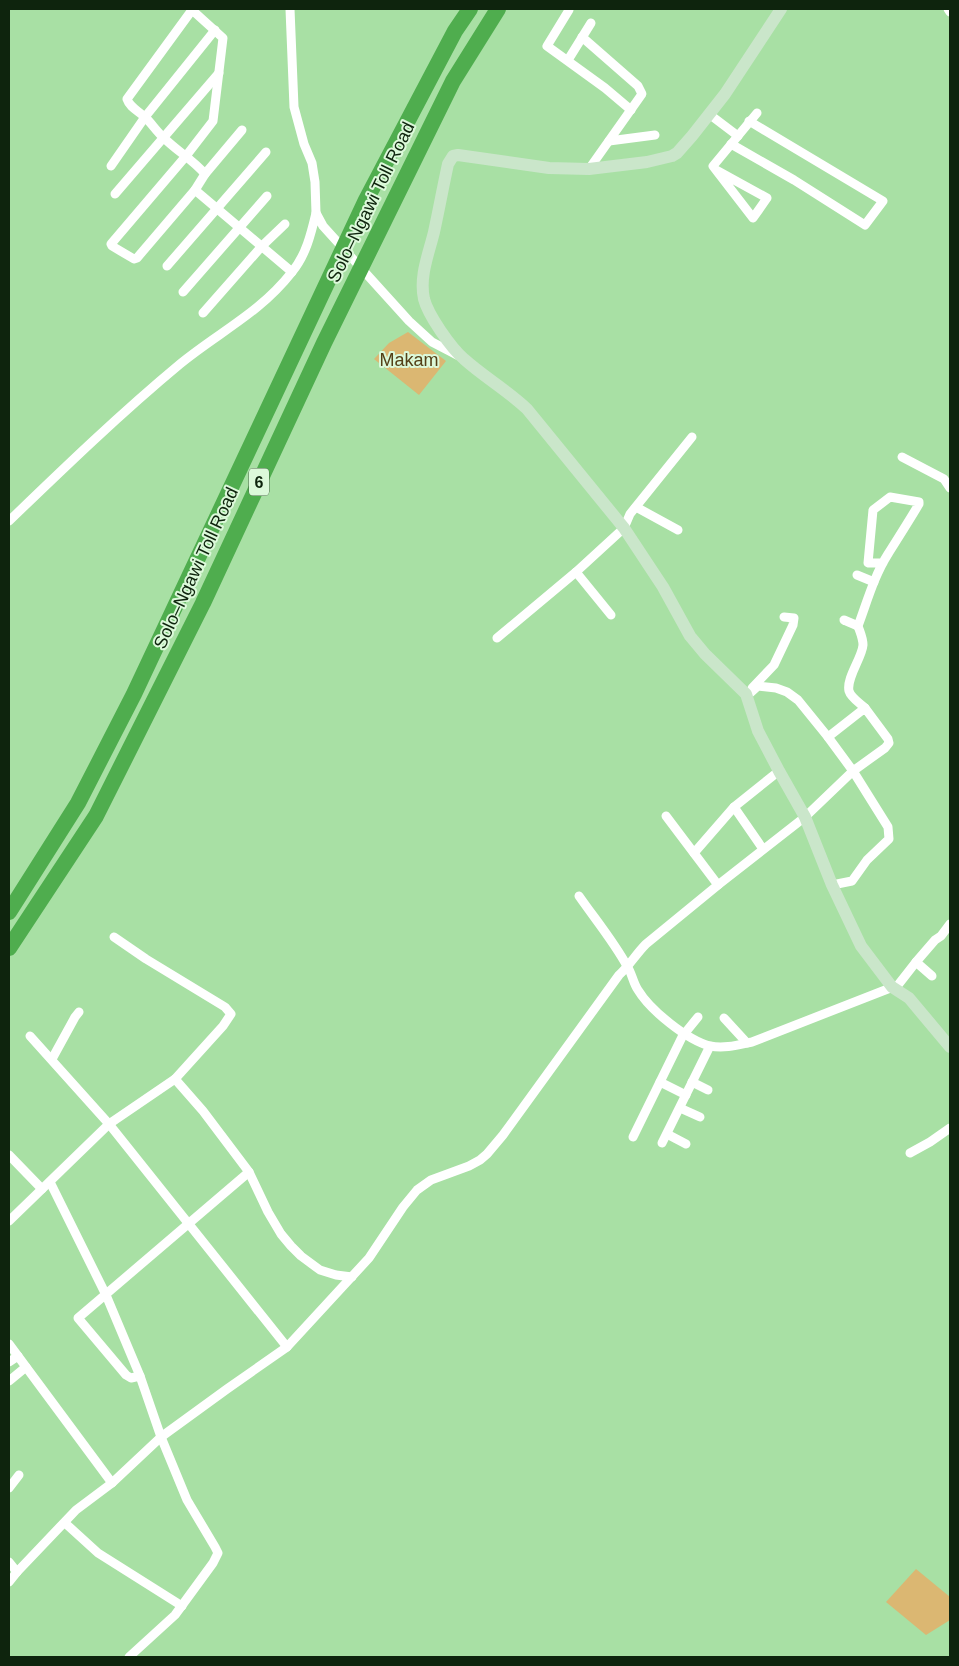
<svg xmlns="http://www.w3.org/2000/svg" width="959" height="1666" font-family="Helvetica,sans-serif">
	<rect width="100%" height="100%" fill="#a8e0a4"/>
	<g fill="#dbb772">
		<path d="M408 332 446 361 419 395 374 359 389 343Z"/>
		<path d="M916 1569 950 1597V1620L926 1635 886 1602Z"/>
	</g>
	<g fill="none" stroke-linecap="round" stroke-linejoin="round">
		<g stroke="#fff" stroke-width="9">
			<path d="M191 9 223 38 213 121 186 156 111 244 112 246 134 259 137 258 195 190 205 174C193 160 177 151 164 138 157 132 152 124 146 118 139 111 130 108 127 99L192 10"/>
			<path d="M290 9 294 107 304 144 312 163 315 182 316 213"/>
			<path d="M948 9 950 12"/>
			<path d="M569 10 547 46 605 88 631 110"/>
			<path d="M582 37 638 86 642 94 589 169"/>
			<path d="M568 60 591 23"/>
			<path d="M709 114 738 136"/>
			<path d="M609 141 655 135"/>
			<path d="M731 144 794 180 865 225 883 201 749 121"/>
			<path d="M111 166 145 117 215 30"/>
			<path d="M716 170 767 198 753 218 716 170 713 166 757 113"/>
			<path d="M205 174 242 130"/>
			<path d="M195 190 292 272"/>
			<path d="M115 194 219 73"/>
			<path d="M167 266 266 152"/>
			<path d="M183 292 267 196"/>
			<path d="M203 313 262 246 285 224"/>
			<path d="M902 457 944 479 950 488"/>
			<path d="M636 507 678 530"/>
			<path d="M9 521C65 467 121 413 180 364 219 332 260 313 292 272 306 255 311 234 316 213L323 226 409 321 432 342 457 355"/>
			<path d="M576 572 611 615"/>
			<path d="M857 575 874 582"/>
			<path d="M844 620 858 626"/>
			<path d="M497 638 576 572 624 528 630 514 692 437"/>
			<path d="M752 688 774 665 793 625 794 618 784 617"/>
			<path d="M747 696 758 686 776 688 787 692 798 700 828 737 853 771 888 827 889 839 867 860 852 881 832 885"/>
			<path d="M865 708C861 704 851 698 849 691 846 678 862 658 863 645 863 638 860 632 858 626 867 602 874 576 888 554 898 538 909 521 919 504V502L890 497 873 510 868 563H883"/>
			<path d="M734 807 763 849"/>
			<path d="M666 816 718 885"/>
			<path d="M694 853 734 807 779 771"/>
			<path d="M579 896C595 919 614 942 627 966 632 973 633 983 638 990 650 1010 687 1040 710 1046 724 1049 738 1045 752 1042L898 985 916 962 935 940 941 936 950 924"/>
			<path d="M916 962 932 976"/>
			<path d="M724 1018 747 1043"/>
			<path d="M685 1033 698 1017"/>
			<path d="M30 1036 109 1124 287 1347"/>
			<path d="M52 1059 75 1017 79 1012"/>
			<path d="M175 1079 203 1111 249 1172 268 1212 281 1234 291 1246 301 1256 320 1270 336 1275 352 1277"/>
			<path d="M660 1082 686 1095"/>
			<path d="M692 1082 708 1090"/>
			<path d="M680 1108 700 1117"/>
			<path d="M667 1134 686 1144"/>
			<path d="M633 1137 684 1033"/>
			<path d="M662 1143 710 1046"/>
			<path d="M910 1153 930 1142 950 1128"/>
			<path d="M9 1155 42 1189"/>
			<path d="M50 1182 106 1295 140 1376 161 1437 187 1500 215 1547 218 1553 213 1563 175 1615 129 1657"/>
			<path d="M9 1221 109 1124 175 1079 223 1026 231 1014 225 1007 146 959 114 937"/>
			<path d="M9 1344 112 1483"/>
			<path d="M9 1362 18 1356"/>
			<path d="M140 1376 131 1378 126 1375 78 1318 249 1172"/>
			<path d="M9 1381 26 1367"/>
			<path d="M9 1488 19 1475"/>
			<path d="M65 1523 98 1553 182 1606"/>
			<path d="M9 1562 17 1572"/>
			<path d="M9 1582 17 1572 76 1510 112 1483 161 1437 227 1389 287 1347 369 1258 403 1207 417 1190 431 1180 469 1166 480 1160 487 1154 503 1135 619 975C630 965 636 954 646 944L718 885 805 817 853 771 885 748 889 743 888 739 865 708 828 737"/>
		</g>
		<path stroke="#cae6ca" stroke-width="12" d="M781 9 725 94 692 136 677 153 672 156 647 162 589 169 549 168 458 155 453 156 448 164C443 187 439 209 434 232 429 253 419 276 424 299 428 315 451 348 464 359 484 377 507 390 527 409L624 528 663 587 690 636 705 654 746 694 758 731 779 771 805 817 832 885 861 946 892 987 909 998 950 1047"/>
		<g stroke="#4fad4e" stroke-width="16">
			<path d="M9 912 78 803 134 694 366 200 455 31 470 9"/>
			<path d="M9 948 96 816 203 603 324 343 453 81 498 9"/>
		</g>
	</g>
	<g text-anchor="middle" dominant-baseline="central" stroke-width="4" stroke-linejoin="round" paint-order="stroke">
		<rect fill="#dcf9da" stroke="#4c644a" stroke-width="1" x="249" y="468.5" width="20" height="27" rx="4"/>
		<g font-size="16" font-weight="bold" fill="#0e240d">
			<text x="259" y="482">6</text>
		</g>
		<g font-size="18" fill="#0e240d" stroke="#dcf9da">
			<text transform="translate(371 202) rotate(-64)">Solo–Ngawi Toll Road</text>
			<text transform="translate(196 568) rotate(-65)">Solo–Ngawi Toll Road</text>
		</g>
		<g font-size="18" fill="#544017" stroke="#dcf9da">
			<text x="409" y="360">Makam</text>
		</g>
	</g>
	<rect width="959" height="1666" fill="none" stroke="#0e240d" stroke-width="20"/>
</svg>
